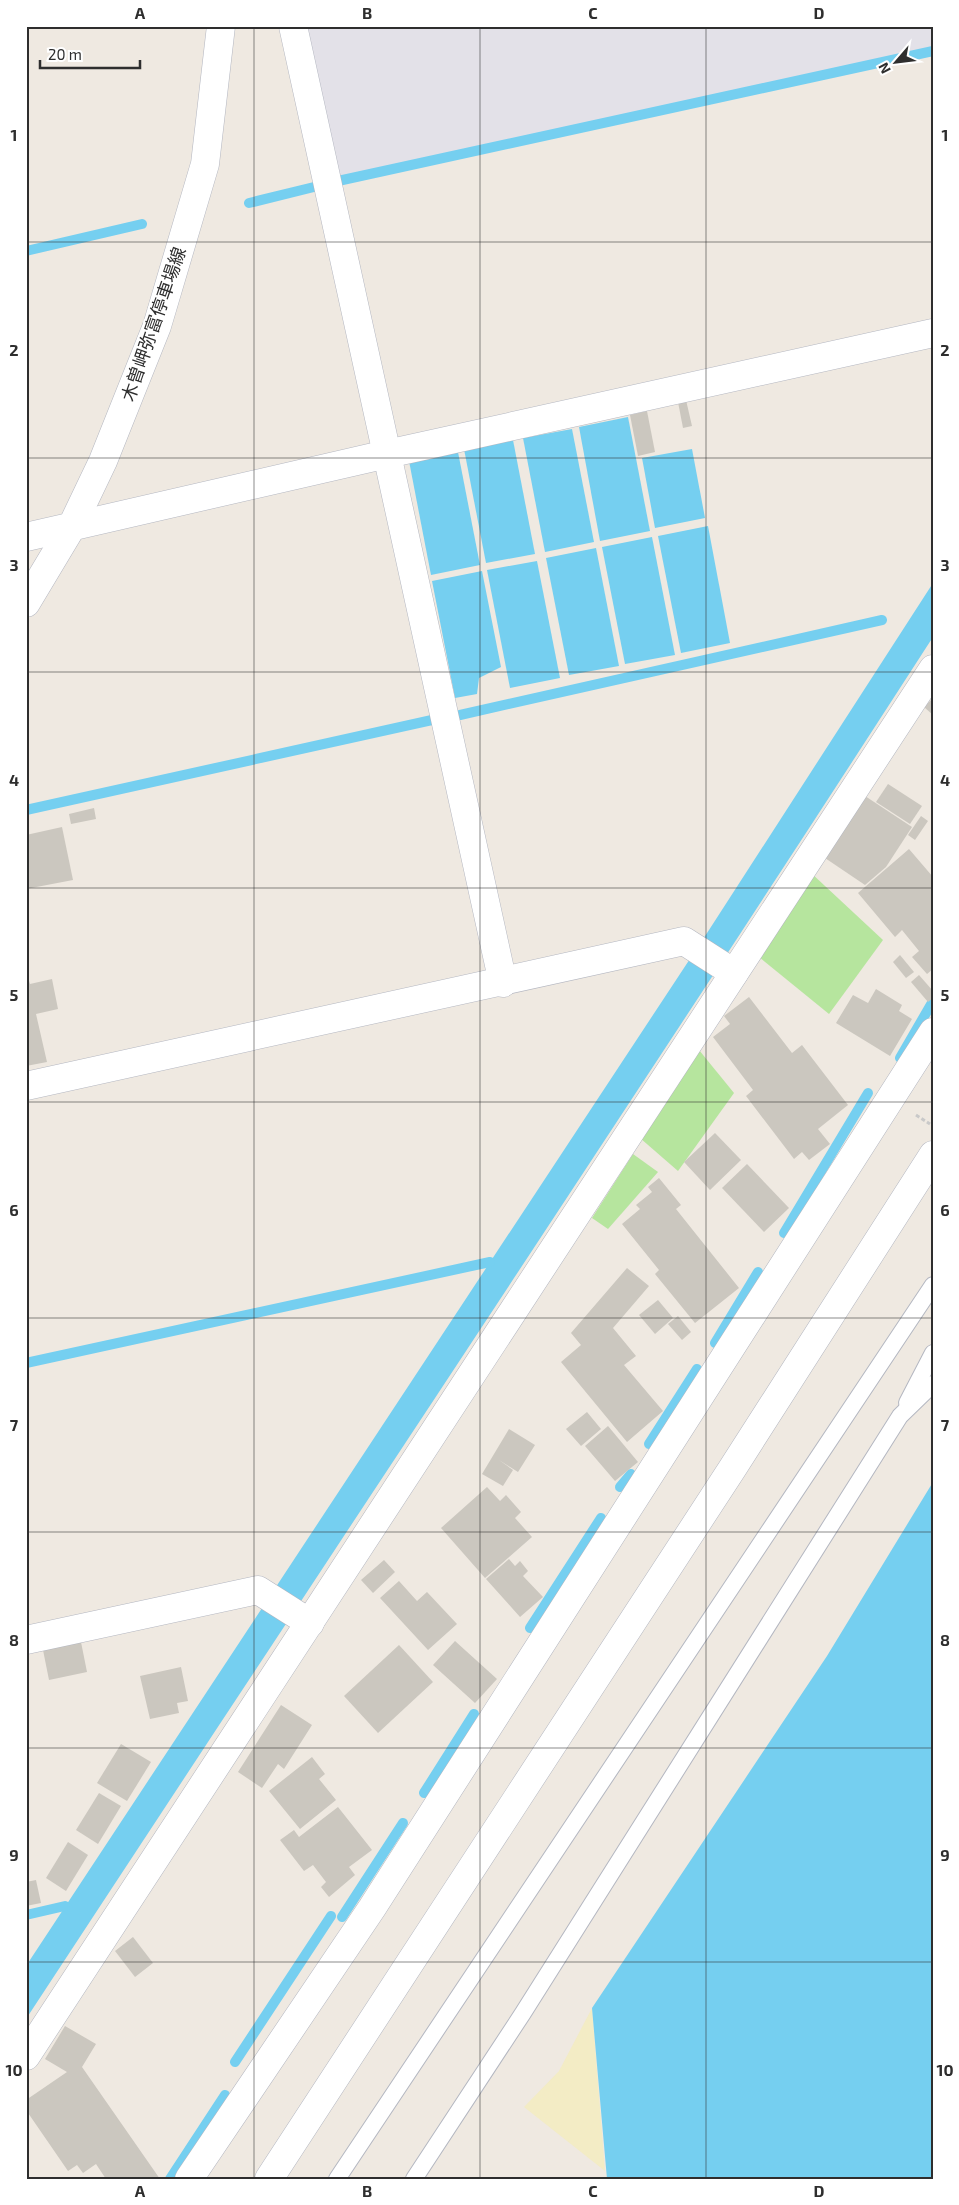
<svg xmlns="http://www.w3.org/2000/svg" width="959" height="2205" font-family="'Exo 2','Noto Sans JP',sans-serif">
	<rect width="100%" height="100%" fill="#efe9e1"/>
	<path fill="#e3e1e8" d="M305 26H933V51L338 181Z"/>
	<g fill="#b6e59e">
		<path d="M810 872 883 940 829 1014 759 957Z"/>
		<path d="M699 1050 734 1093 678 1171 640 1138Z"/>
		<path d="M633 1154 658 1172 608 1229 592 1218Z"/>
	</g>
	<path fill="#f3ecc5" d="M592 2008 605 2171 524 2107 559 2071Z"/>
	<g fill="#75cff0">
		<path d="M628 417 650 531 600 541 579 427Z"/>
		<path d="M572 429 594 542 545 552 523 438Z"/>
		<path d="M513 440 535 554 486 563 464 449Z"/>
		<path d="M692 449 705 518 655 528 642 458Z"/>
		<path d="M458 452 480 565 431 575 409 461Z"/>
		<path d="M708 526 730 643 681 653 658 536Z"/>
		<path d="M652 537 675 655 625 664 602 547Z"/>
		<path d="M596 548 619 666 569 675 546 558Z"/>
		<path d="M537 561 560 678 510 688 487 570Z"/>
		<path d="M482 571 501 667 479 678 477 694 455 698 432 581Z"/>
		<path d="M933 583V637C634 1100 328 1558 26 2019V1966L709 930Z"/>
		<path d="M933 1482V2179H607L592 2008 827 1656Z"/>
	</g>
	<g fill="none" stroke-linecap="round" stroke-linejoin="round">
		<g stroke="#75cff0" stroke-width="10">
			<path d="M338 181 933 51"/>
			<path d="M249 203 314 187"/>
			<path d="M26 251 142 224"/>
			<path d="M460 715 882 620"/>
			<path d="M26 810 432 720"/>
			<path d="M900 1058 933 1001"/>
			<path d="M784 1233 868 1093"/>
			<path d="M715 1343 758 1272"/>
			<path d="M26 1363 490 1262"/>
			<path d="M649 1444 697 1369"/>
			<path d="M620 1487 631 1474"/>
			<path d="M530 1628 601 1518"/>
			<path d="M424 1793 474 1714"/>
			<path d="M26 1915 65 1906"/>
			<path d="M342 1917 403 1823"/>
			<path d="M235 2062 331 1916"/>
			<path d="M170 2179 225 2095"/>
		</g>
	</g>
	<g fill="#cbc7bf">
		<path d="M686 400 692 426 683 428 678 402Z"/>
		<path d="M647 411 655 452 638 456 630 415Z"/>
		<path d="M933 698V715L924 707Z"/>
		<path d="M888 784 922 806 910 824 876 802Z"/>
		<path d="M865 796 912 827 886 867 865 885 825 858Z"/>
		<path d="M94 808 96 819 71 824 69 814Z"/>
		<path d="M921 816 928 821 915 840 908 835Z"/>
		<path d="M62 827 73 880 26 889V835Z"/>
		<path d="M909 849 933 877V969L927 974 912 957 919 951 902 930 895 937 858 893Z"/>
		<path d="M900 955 914 972 906 978 893 962Z"/>
		<path d="M26 971 30 984 52 979 58 1009 36 1014 47 1062 26 1066Z"/>
		<path d="M919 975 933 991V998L928 1002 911 982Z"/>
		<path d="M876 989 902 1005 899 1011 912 1019 890 1056 836 1023 853 995 868 1003Z"/>
		<path d="M749 997 792 1053 802 1045 848 1105 818 1129 830 1144 809 1160 802 1152 794 1159 746 1096 753 1090 713 1037 730 1024 724 1016Z"/>
		<path d="M715 1133 741 1160 710 1190 684 1162Z"/>
		<path d="M747 1164 789 1208 764 1232 722 1188Z"/>
		<path d="M659 1178 681 1205 676 1209 739 1288 695 1323 655 1274 659 1270 622 1224 640 1209 636 1205 652 1192 648 1187Z"/>
		<path d="M627 1268 649 1286 613 1328 636 1356 624 1365 663 1411 627 1442 561 1362 581 1345 571 1333Z"/>
		<path d="M658 1300 673 1318 655 1334 639 1315Z"/>
		<path d="M678 1316 691 1332 682 1340 668 1324Z"/>
		<path d="M587 1412 601 1429 581 1446 566 1429Z"/>
		<path d="M608 1426 638 1462 615 1481 585 1446Z"/>
		<path d="M509 1429 535 1445 518 1472 499 1460 513 1470 503 1486 482 1474Z"/>
		<path d="M487 1487 500 1501 506 1495 521 1512 515 1518 532 1537 485 1578 441 1528Z"/>
		<path d="M509 1559 515 1566 520 1561 528 1571 523 1576 543 1597 520 1617 486 1579Z"/>
		<path d="M384 1560 395 1572 373 1593 361 1580Z"/>
		<path d="M399 1581 417 1601 427 1592 457 1624 428 1650 380 1598Z"/>
		<path d="M455 1641 497 1679 475 1703 433 1665Z"/>
		<path d="M81 1642 87 1672 49 1680 43 1650Z"/>
		<path d="M399 1645 433 1682 378 1733 344 1696Z"/>
		<path d="M181 1667 188 1701 177 1703 179 1713 150 1719 140 1676Z"/>
		<path d="M281 1705 312 1725 284 1769 278 1764 262 1788 238 1772Z"/>
		<path d="M121 1744 151 1762 127 1801 97 1783Z"/>
		<path d="M312 1757 325 1774 319 1779 336 1800 300 1829 269 1791Z"/>
		<path d="M99 1793 121 1806 98 1844 76 1830Z"/>
		<path d="M338 1807 372 1850 349 1867 355 1875 329 1897 321 1887 326 1882 313 1865 304 1871 280 1840 294 1830 299 1837Z"/>
		<path d="M68 1842 88 1855 66 1891 46 1878Z"/>
		<path d="M36 1880 41 1903 26 1906V1882Z"/>
		<path d="M133 1937 153 1963 135 1977 115 1951Z"/>
		<path d="M65 2026 96 2044 82 2067 160 2179H106L96 2164 83 2173 77 2165 68 2171 26 2110V2100L67 2072 45 2059Z"/>
	</g>
	<g fill="none" stroke-linecap="round" stroke-linejoin="round">
		<defs>
			<g id="lane">
				<path d="M907 1403 933 1353"/>
				<path d="M337 2179 933 1285"/>
				<path d="M414 2179 523 2013 900 1416 933 1384"/>
			</g>
			<g id="street">
				<path d="M293 26 503 983"/>
				<path d="M26 537 387 454 933 333"/>
				<path d="M26 1086 684 941 734 973"/>
				<path d="M26 1640 258 1590 310 1623"/>
				<path d="M26 2056 933 669"/>
				<path d="M189 2179 372 1908 933 1032"/>
			</g>
			<g id="secondary">
				<path d="M26 603 71 528 103 461 157 326 205 164 221 26"/>
				<path d="M269 2179 732 1469 933 1155"/>
			</g>
		</defs>
		<use href="#lane" stroke="#b4b7c1" stroke-width="18"/>
		<use href="#street" stroke="#b4b7c1" stroke-width="29"/>
		<use href="#secondary" stroke="#b4b7c1" stroke-width="29"/>
		<path stroke="#c9c9c9" stroke-width="3" stroke-dasharray="4 2.5" stroke-linecap="butt" d="M916 1115 930 1124"/>
		<use href="#lane" stroke="#fff" stroke-width="16"/>
		<use href="#street" stroke="#fff" stroke-width="28"/>
		<use href="#secondary" stroke="#fff" stroke-width="28"/>
	</g>
	<path fill="none" stroke="#2e2e2e" stroke-width="1" stroke-opacity="0.55" d="M254 26V2179M480 26V2179M706 26V2179M26 242H933M26 458H933M26 672H933M26 888H933M26 1102H933M26 1318H933M26 1532H933M26 1748H933M26 1962H933"/>
	<g text-anchor="middle" dominant-baseline="central" stroke-width="4" stroke-linejoin="round" paint-order="stroke">
		<g font-size="18" fill="#2e2e2e" stroke="#fff">
			<text transform="translate(153 324) rotate(-71)">木曽岬弥富停車場線</text>
		</g>
	</g>
	<rect width="959" height="2205" fill="none" stroke="#ffffff" stroke-width="55"/>
	<g transform="translate(896 62) rotate(242)" stroke="#ffffff" stroke-width="4" paint-order="stroke">
	<path d="M0-4L9 19L0 12L-9 19Z" fill="#2e2e2e"/>
	<text y="-8" font-size="14" font-weight="bold" text-anchor="middle" fill="#2e2e2e">N</text>
	</g>
	<path d="M40 60v8h100v-8" fill="none" stroke="#2e2e2e" stroke-width="2.5"/>
	<text x="48" y="60" font-size="15" fill="#2e2e2e" stroke="#ffffff" stroke-width="4" paint-order="stroke">20 m</text>
	<rect x="28" y="28" width="904" height="2150" fill="none" stroke="#2e2e2e" stroke-width="2"/>
	<g font-size="16" text-anchor="middle" font-weight="bold" fill="#2e2e2e">
		<text x="140" y="19">A</text>
		<text x="367" y="19">B</text>
		<text x="593" y="19">C</text>
		<text x="819" y="19">D</text>
		<text x="14" y="141">1</text>
		<text x="945" y="141">1</text>
		<text x="14" y="356">2</text>
		<text x="945" y="356">2</text>
		<text x="14" y="571">3</text>
		<text x="945" y="571">3</text>
		<text x="14" y="786">4</text>
		<text x="945" y="786">4</text>
		<text x="14" y="1001">5</text>
		<text x="945" y="1001">5</text>
		<text x="14" y="1216">6</text>
		<text x="945" y="1216">6</text>
		<text x="14" y="1431">7</text>
		<text x="945" y="1431">7</text>
		<text x="14" y="1646">8</text>
		<text x="945" y="1646">8</text>
		<text x="14" y="1861">9</text>
		<text x="945" y="1861">9</text>
		<text x="14" y="2076">10</text>
		<text x="945" y="2076">10</text>
		<text x="140" y="2197">A</text>
		<text x="367" y="2197">B</text>
		<text x="593" y="2197">C</text>
		<text x="819" y="2197">D</text>
	</g>
</svg>
